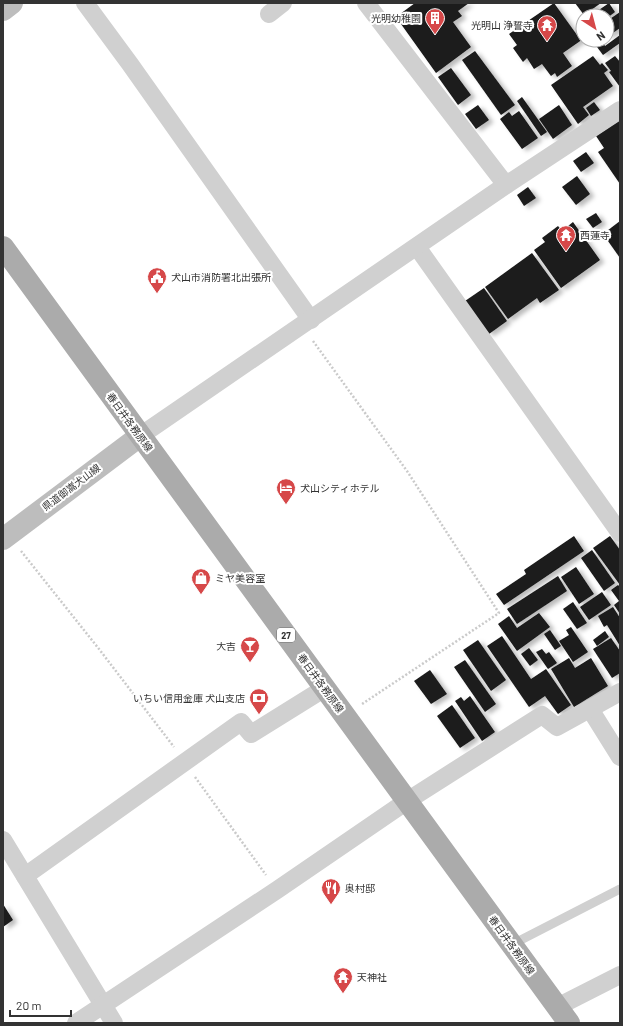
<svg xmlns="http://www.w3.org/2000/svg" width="623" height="1026" font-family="Barlow,'Noto Sans JP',sans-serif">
	<defs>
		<filter id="shadow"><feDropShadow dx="4.5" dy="2.5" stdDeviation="2" flood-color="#0004"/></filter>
	</defs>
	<rect width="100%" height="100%" fill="#fff"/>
	<g fill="#1a1a1a" filter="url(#shadow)">
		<path d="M415 3H469L458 11 462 16 453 22 471 47 436 73 396 17Z"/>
		<path d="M554 3 577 35 581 33 583 36V39L563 53 572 66 557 77 555 73 551 76 542 64 534 69 527 58 523 62 513 48 517 45 509 34Z"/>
		<path d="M575 3H601L584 15Z"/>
		<path d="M609 3 615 12 607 18V16H599L596 12Z"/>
		<path d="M620 12V28L607 37V21Z"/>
		<path d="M620 35V43L603 55 597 47 603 42 605 46Z"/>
		<path d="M475 51 515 105 501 115 462 60Z"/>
		<path d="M593 56 600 65 602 63 608 70 604 73 613 86 583 107 589 115 578 124 551 85Z"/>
		<path d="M615 56 620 62V87L609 72 611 71 605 63Z"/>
		<path d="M451 68 471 95 458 105 438 77Z"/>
		<path d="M522 97 547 132 541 136 517 101Z"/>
		<path d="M594 102 600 110 591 116 586 108Z"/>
		<path d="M478 105 489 120 476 129 465 114Z"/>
		<path d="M559 105 572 125 553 139 539 119Z"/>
		<path d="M519 111 538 138 522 149 500 119 509 112 512 116Z"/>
		<path d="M620 120V184L598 152 604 148 596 136Z"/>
		<path d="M586 152 594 163 581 172 573 161Z"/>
		<path d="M577 176 590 194 576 205 562 187Z"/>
		<path d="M528 187 536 198 524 206 517 195Z"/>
		<path d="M596 213 602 222 593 228 586 219Z"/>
		<path d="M620 221V258L603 234Z"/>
		<path d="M573 222 600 260 561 288 534 250 545 242 542 238 558 226 562 231Z"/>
		<path d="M532 253 559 290 540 303 537 298 508 319 485 287Z"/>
		<path d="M484 288 507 321 489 334 465 301Z"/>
		<path d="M574 536 584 551 504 605 496 594 526 574 524 570Z"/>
		<path d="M610 536 620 550V585L593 548Z"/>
		<path d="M592 550 615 583 604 591 581 558Z"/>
		<path d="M576 567 594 594 579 604 561 577Z"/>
		<path d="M558 576 567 591 517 624 507 609Z"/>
		<path d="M618 585 620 587V614L614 605 619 601 611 590Z"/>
		<path d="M602 592 611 605 589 620 580 607Z"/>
		<path d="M573 602 587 623 577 629 563 609Z"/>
		<path d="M613 607 620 618V646L607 625 604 627 598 616Z"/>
		<path d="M539 613 550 627 517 651 498 624 509 616 517 628Z"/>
		<path d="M571 627 588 652 573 662 559 641 569 635 566 630Z"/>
		<path d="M550 630 561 646 555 650 544 634Z"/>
		<path d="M605 631 609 637 597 646 593 640Z"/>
		<path d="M502 636 531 679 546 669 571 705 558 714 545 696 529 707 487 646Z"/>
		<path d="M611 638 620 651V673L612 678 593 649Z"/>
		<path d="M478 640 506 680 491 691 463 650Z"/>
		<path d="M529 648 538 660 530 666 521 654Z"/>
		<path d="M542 649 546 654 549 652 557 663 548 669 536 652Z"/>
		<path d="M569 658 575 668 591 658 608 686 574 707 551 669Z"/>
		<path d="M465 660 496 704 485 712 454 667Z"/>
		<path d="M430 670 447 694 431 704 414 681Z"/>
		<path d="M470 696 495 732 482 741 455 701 461 697 464 701Z"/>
		<path d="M452 705 475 738 460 748 437 716Z"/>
		<path d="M3 904 13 920 3 927Z"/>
	</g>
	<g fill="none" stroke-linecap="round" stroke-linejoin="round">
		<g stroke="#cacaca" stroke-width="2.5" stroke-dasharray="2 2" stroke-linecap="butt">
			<path d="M313 341 407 471 499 613 362 704"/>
			<path d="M21 551 99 649 174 747"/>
			<path d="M195 777 266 875"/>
		</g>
		<path stroke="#d0d0d0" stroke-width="9" d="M511 945 620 889"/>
		<g stroke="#d0d0d0" stroke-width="18">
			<path d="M85 3 130 64 311 320"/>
			<path d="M366 3 506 185"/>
			<path d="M269 14 283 3"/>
			<path d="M417 247 620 533"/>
			<path d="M140 436 506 185 620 110"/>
			<path d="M590 709 620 757"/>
			<path d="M3 840 114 1023"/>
			<path d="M25 876 241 722 251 734 325 688"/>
			<path d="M557 1007 620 975"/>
			<path d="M76 1023 277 890 407 801 542 715 557 727 620 692"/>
		</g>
		<g stroke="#bdbdbd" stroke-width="22">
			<path d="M3 10 12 3"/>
			<path d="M3 539 140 436"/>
		</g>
		<path stroke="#ababab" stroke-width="22" d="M3 247 569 1023"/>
	</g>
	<defs>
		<symbol id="building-pin" viewBox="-11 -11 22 30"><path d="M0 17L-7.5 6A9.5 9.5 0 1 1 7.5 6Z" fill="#d64849" stroke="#fff"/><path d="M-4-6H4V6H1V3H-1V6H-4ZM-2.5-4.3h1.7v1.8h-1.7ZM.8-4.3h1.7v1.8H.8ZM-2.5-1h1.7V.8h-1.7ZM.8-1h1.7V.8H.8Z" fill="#fff"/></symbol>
		<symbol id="temple-pin" viewBox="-11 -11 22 30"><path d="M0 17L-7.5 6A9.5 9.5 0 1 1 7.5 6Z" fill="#d64849" stroke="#fff"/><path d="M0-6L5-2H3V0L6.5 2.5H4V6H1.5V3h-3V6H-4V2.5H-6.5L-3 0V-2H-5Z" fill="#fff"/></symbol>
		<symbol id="civic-pin" viewBox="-11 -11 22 30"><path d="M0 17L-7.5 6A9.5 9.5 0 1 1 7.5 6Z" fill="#d64849" stroke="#fff"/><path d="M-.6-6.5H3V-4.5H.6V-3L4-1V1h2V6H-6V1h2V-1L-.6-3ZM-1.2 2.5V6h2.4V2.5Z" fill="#fff"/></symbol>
		<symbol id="hotel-pin" viewBox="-11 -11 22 30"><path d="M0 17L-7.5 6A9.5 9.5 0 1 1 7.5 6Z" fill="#d64849" stroke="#fff"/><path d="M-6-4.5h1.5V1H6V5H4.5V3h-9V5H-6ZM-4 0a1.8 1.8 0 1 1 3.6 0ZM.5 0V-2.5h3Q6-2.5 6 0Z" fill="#fff"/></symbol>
		<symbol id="shop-pin" viewBox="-11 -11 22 30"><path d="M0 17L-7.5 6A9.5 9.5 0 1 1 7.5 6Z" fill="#d64849" stroke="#fff"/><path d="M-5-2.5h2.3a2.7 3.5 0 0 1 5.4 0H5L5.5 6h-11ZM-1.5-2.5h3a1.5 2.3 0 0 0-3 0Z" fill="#fff"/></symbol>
		<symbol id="bar-pin" viewBox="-11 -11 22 30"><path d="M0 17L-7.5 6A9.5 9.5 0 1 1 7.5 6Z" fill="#d64849" stroke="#fff"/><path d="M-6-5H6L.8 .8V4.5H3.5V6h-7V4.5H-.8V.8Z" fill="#fff"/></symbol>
		<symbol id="bank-pin" viewBox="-11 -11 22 30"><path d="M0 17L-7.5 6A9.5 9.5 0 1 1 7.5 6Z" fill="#d64849" stroke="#fff"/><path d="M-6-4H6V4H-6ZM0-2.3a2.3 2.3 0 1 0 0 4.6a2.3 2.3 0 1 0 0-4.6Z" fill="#fff"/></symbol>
		<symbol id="restaurant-pin" viewBox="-11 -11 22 30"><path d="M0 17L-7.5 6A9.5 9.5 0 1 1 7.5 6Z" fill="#d64849" stroke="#fff"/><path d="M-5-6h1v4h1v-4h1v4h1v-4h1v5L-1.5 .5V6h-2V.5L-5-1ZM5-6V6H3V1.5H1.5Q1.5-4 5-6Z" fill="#fff"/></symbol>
	</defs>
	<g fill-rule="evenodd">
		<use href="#building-pin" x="424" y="7" width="22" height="30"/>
		<use href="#temple-pin" x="536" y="14" width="22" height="30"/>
		<use href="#temple-pin" x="555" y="224" width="22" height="30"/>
		<use href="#civic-pin" x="146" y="266" width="22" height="30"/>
		<use href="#hotel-pin" x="275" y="477" width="22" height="30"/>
		<use href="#shop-pin" x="190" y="567" width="22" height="30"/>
		<use href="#bar-pin" x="239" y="635" width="22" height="30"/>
		<use href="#bank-pin" x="248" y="687" width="22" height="30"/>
		<use href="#restaurant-pin" x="320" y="877" width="22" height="30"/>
		<use href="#temple-pin" x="332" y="966" width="22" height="30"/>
	</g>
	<g text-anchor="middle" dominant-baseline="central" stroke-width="4" stroke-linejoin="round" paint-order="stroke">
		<rect fill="#fff" stroke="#707070" stroke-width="1" x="277" y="628" width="18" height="14" rx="3"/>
		<g font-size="9" font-weight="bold" fill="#333">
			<text x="286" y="635">27</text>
		</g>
		<g font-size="10" fill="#333" stroke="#fff" text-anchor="start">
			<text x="421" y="18" text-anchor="end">光明幼稚園</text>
			<text x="533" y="25" text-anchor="end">光明山 浄誓寺</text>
			<text x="580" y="235">西蓮寺</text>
			<text x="171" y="277">犬山市消防署北出張所</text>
			<text x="300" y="488">犬山シティホテル</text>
			<text x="215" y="578">ミヤ美容室</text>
			<text x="236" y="646" text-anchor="end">大吉</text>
			<text x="245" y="698" text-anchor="end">いちい信用金庫 犬山支店</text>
			<text x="345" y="888">奥村邸</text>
			<text x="357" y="977">天神社</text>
		</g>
		<g font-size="10" fill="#333" stroke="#fff">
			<text transform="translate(130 422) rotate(54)">春日井各務原線</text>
			<text transform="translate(71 487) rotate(-37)">県道御嵩犬山線</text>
			<text transform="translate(321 683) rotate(54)">春日井各務原線</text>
			<text transform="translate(512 945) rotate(54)">春日井各務原線</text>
		</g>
	</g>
	<rect width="623" height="1026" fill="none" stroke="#333333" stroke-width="8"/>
	<g transform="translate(595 28) rotate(144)"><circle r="19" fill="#ffffff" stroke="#adadad"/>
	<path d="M0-3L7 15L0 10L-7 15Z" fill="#d64849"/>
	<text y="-6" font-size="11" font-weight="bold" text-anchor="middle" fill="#333333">N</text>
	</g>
	<path d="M10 1010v6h61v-6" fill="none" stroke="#333333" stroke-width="2"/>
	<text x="16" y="1010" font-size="12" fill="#333333" stroke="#ffffff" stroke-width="3" paint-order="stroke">20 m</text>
</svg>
